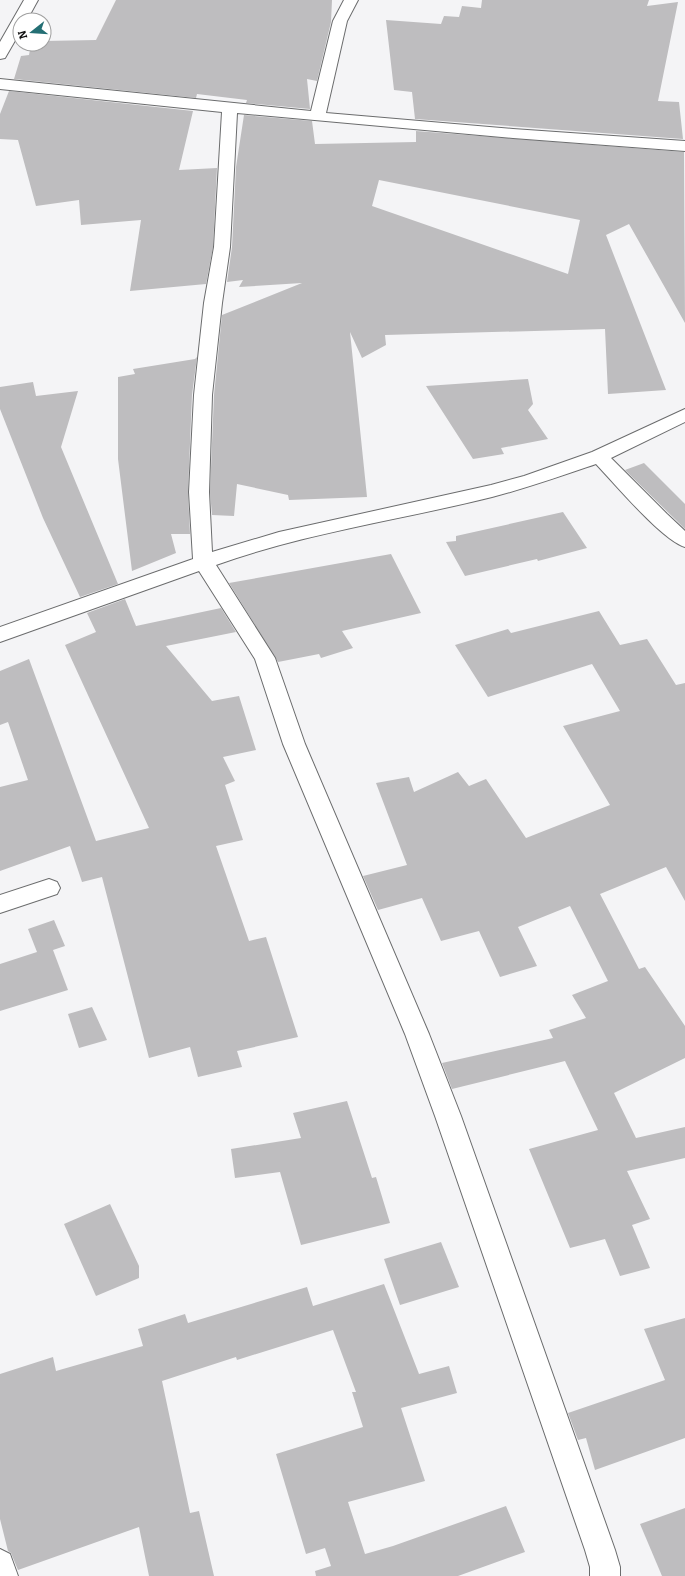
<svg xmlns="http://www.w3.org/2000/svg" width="685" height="1576" font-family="Bitter,serif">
	<rect width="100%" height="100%" fill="#f4f4f6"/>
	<g fill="#bebdbf" fill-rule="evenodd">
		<path d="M116 0H332L331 22 317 81 307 79 310 109 246 103 247 100 197 94 196 98 14 79 21 56 29 55 31 44H44V41L96 40Z"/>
		<path d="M482 0H649L647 6 678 2 658 101 679 102 683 139 415 119 412 92 394 90 386 20 441 24 444 16 459 17 462 6 481 8Z"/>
		<path d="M9 91 193 111 179 170 217 168 213 247 206 284 130 291 141 220 81 225 79 200 36 206 18 140 0 139V114Z"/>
		<path d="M244 115 312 121 315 144 416 142V131L684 152 685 323 629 224 606 235 666 390 608 394 605 329 385 335 386 345 362 358 350 332 367 497 289 500 288 495 237 484 234 516 212 515 210 492 214 395 222 315 302 283 239 287 243 280 227 282 232 247 236 167ZM379 180 580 220 568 274 372 206Z"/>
		<path d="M197 357 192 395 188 492 190 534H171L176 553 132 571 118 459V377L135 374 133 369 195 359Z"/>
		<path d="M528 379 533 404 528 410 548 439 501 448 504 454 473 459 426 386Z"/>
		<path d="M33 382 36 396 78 391 61 447 118 584 80 597 43 518 0 409V387Z"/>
		<path d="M644 463 685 504V529L625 470Z"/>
		<path d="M563 512 587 548 538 561 537 559 465 576 446 542 456 541V536Z"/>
		<path d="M391 554 421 613 342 631 353 648 321 658 319 654 278 662 229 583Z"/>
		<path d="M125 599 136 626 221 608 236 632 166 646 212 701 239 696 256 750 223 757 235 781 225 785 243 840 216 846 249 941 266 937 298 1037 237 1051 242 1067 198 1077 190 1047 149 1058 102 877 82 882 70 846 0 871V787L28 780 8 722 0 725V671L29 659 96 841 149 828 65 645 96 632 87 613Z"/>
		<path d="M599 611 620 645 647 639 676 685 685 683V901L666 867 600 894 639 969 645 967 685 1026V1058L614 1093 636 1138 685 1127V1158L627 1171 650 1219 632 1225 650 1268 620 1276 605 1239 570 1248 529 1149 598 1130 565 1061 452 1089 442 1063 553 1038 549 1030 586 1018 572 995 608 981 570 906 518 927 537 966 500 977 479 931 441 941 422 898 378 910 363 876 407 865 376 783 409 777 414 792 458 772 469 786 486 779 526 838 610 805 563 726 620 711 592 664 488 697 455 645 508 629 511 633Z"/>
		<path d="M54 920 65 946 53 950 68 990 0 1011V964L37 952 28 929Z"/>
		<path d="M92 1007 107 1040 79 1048 68 1014Z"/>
		<path d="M347 1101 372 1178 376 1177 390 1223 301 1245 280 1172 235 1178 231 1149 301 1138 293 1113Z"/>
		<path d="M110 1204 139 1266V1278L96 1296 64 1224Z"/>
		<path d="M441 1242 459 1287 400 1305 384 1259Z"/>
		<path d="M384 1284 419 1374 449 1366 457 1393 401 1408 425 1481 348 1502 365 1554 393 1546 506 1506 525 1552 458 1576H316L315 1571 331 1566 325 1548 306 1554 276 1454 363 1427 352 1392H356L333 1330 237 1360 236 1357 162 1381 190 1513 199 1511 214 1576H149L139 1527 18 1570 11 1553 8 1551 0 1519V1374L53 1357 56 1371 143 1346 138 1329 185 1314 188 1323 307 1287 313 1306Z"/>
		<path d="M685 1318V1438L595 1470 586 1438 578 1440 568 1413 665 1380 644 1329Z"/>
		<path d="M685 1508V1576H662L640 1524Z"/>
	</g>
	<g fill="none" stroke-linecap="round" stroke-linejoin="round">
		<defs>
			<g id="minor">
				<path d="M24 0H38L27 20H20V32L5 58 0 59V42Z"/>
				<path d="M344 0H358L347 21 326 113 513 129 685 141V151L513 138 237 113 230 247 222 303 212 395 209 492 212 552 279 532 491 485 524 476 592 452 685 409V422L611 458 667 514 685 531V547C662 540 614 483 596 464 561 476 527 488 492 497 400 520 305 533 216 565L275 658 305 744 429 1034 461 1116 615 1550 620 1567V1576H590V1567L585 1550 435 1116 405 1034 283 744 255 659 199 571 0 642V627L193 559 189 492 194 395 204 303 214 247 222 112 0 89V79L311 111 333 21Z"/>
				<path d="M49 879 57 882 60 888 57 894 0 913V895Z"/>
				<path d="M0 1549 10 1554 18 1576H0Z"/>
			</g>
		</defs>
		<use href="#minor" stroke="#6b6c6d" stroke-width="2"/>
		<use href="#minor" fill="#fff" fill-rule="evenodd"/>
	</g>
	<g transform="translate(32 32) rotate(253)"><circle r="19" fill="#ffffff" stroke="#9f9f9f"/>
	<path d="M0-3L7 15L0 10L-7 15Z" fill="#246f74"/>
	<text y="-6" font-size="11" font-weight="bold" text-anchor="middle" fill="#0f0f10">N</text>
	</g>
</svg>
